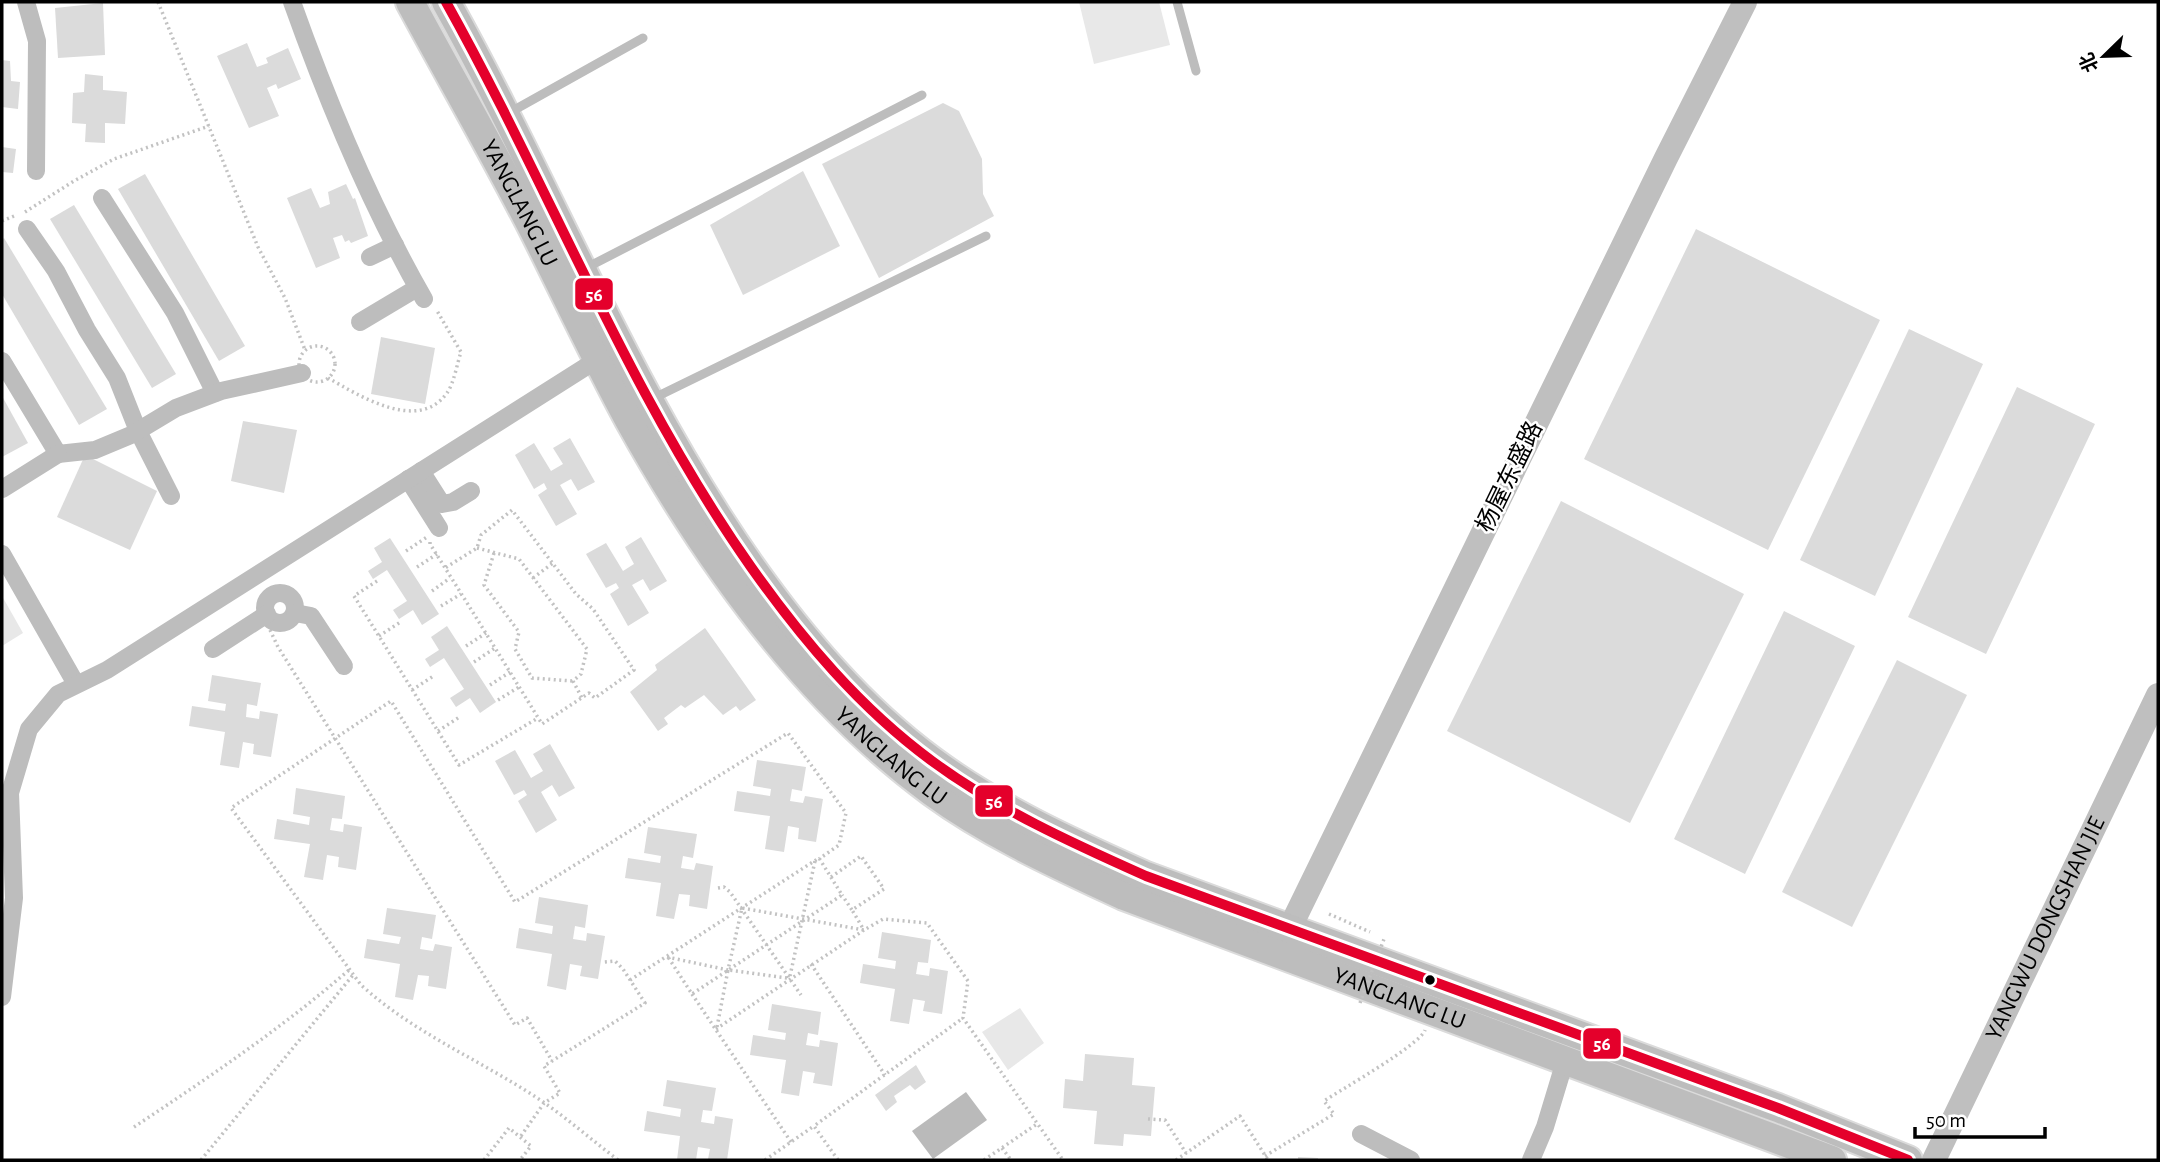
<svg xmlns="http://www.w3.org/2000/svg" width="2160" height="1162" font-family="'Alegreya Sans','Noto Sans SC',sans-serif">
	<rect width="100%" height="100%" fill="#fff"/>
	<g fill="#e8e8e8">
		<path d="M1079 2H1159L1170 45 1094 64Z"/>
		<path d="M2 596 23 633 2 646Z"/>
		<path d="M1020 1008 1044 1043 1008 1070 982 1032Z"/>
	</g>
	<path fill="#bababa" d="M966 1092 987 1120 933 1159 912 1131Z"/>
	<g fill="#dbdbdb">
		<path d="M103 3 105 55 58 58 55 8Z"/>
		<path d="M247 43 257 67 268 63 266 58 288 48 301 79 278 89 276 84 267 88 279 116 249 128 217 56Z"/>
		<path d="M2 60 10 61 11 81 20 82 18 109 2 107Z"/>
		<path d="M85 74 103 76V90L127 92 125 124 105 123V143L85 142 86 124 72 123 73 93 84 92Z"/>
		<path d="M943 103 959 111 982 159 983 194 994 216 879 278 822 164Z"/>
		<path d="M2 147 16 149 13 173 2 172Z"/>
		<path d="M803 171 840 246 743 295 710 225Z"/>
		<path d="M145 174 245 346 219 361 118 189Z"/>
		<path d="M346 184 353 199 355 198 368 236 351 243 349 240 345 242 342 235 333 238 340 258 316 268 287 198 311 188 320 208 330 204 328 192Z"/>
		<path d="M74 205 176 374 152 388 50 219Z"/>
		<path d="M1696 229 1880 320 1768 550 1584 459Z"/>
		<path d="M4 238 107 409 79 425 2 294V240Z"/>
		<path d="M1909 329 1983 364 1875 596 1800 560Z"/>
		<path d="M381 337 435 348 425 404 371 394Z"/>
		<path d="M2017 387 2095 424 1986 654 1908 617Z"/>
		<path d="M2 396 28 443 2 457Z"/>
		<path d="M243 421 297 430 284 493 231 481Z"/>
		<path d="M570 438 595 482 578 491 571 479 560 485 577 514 556 526 538 495 547 489 544 483 534 489 515 455 534 443 551 471 563 464 553 448Z"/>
		<path d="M85 455 157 491 130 550 57 517Z"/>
		<path d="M1561 501 1744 594 1630 823 1447 731Z"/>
		<path d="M641 537 667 581 650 591 643 579 632 585 649 613 628 626 610 594 619 588 616 583 606 588 586 554 606 543 623 571 634 564 625 547Z"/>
		<path d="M390 538 439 614 422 625 413 610 399 619 393 610 407 601 387 570 373 579 368 571 382 562 374 548Z"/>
		<path d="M1784 611 1855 646 1745 874 1674 839Z"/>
		<path d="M447 626 496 702 480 713 470 698 456 707 450 698 464 689 444 658 430 667 425 659 439 650 431 637Z"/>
		<path d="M705 628 756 700 740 711 736 706 723 715 704 695 685 708 681 705 664 718 668 724 658 731 630 692 657 670 655 665Z"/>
		<path d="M1897 660 1967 695 1852 927 1782 892Z"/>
		<path d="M212 675 261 683 257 706 247 704 246 717 259 719 260 711 278 714 271 757 253 754 254 744 243 742 239 768 220 765 225 732 189 726 192 706 225 711 226 704 208 701Z"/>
		<path d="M550 744 575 788 559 797 552 785 541 792 557 820 536 833 518 801 527 795 524 790 514 795 495 761 515 750 531 778 543 771 533 754Z"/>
		<path d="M757 760 806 767 802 791 792 789 790 801 803 803 805 796 823 799 816 842 798 839 799 828 788 826 784 852 765 849 770 816 734 811 737 791 770 796 771 789 753 786Z"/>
		<path d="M296 788 345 796 342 819 332 818 330 830 343 832 344 824 362 827 356 870 338 867 339 857 327 855 323 880 304 877 310 844 274 839 277 819 309 825 310 817 293 814Z"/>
		<path d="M648 827 697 834 693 858 683 856 681 868 694 870 696 863 713 866 707 909 689 906 690 895 679 894 674 919 656 916 661 883 625 878 628 858 660 863 661 856 644 853Z"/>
		<path d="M539 897 588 905 585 928 575 926 573 939 586 941 587 933 605 936 598 979 580 976 582 966 570 964 566 990 547 986 552 954 516 948 519 928 552 934 553 926 535 923Z"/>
		<path d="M387 908 436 915 432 939 422 937 420 949 433 951 435 944 452 947 446 989 428 986 429 976 418 975 413 1000 395 997 400 964 364 958 367 939 399 944 401 937 383 934Z"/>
		<path d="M882 932 931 940 928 963 918 962 916 974 929 976 930 968 948 971 942 1014 923 1011 925 1001 913 999 909 1024 890 1021 895 989 860 983 863 964 895 969 896 961 878 958Z"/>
		<path d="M772 1004 821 1012 818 1035 808 1033 806 1045 819 1047 820 1040 838 1043 832 1086 813 1083 815 1073 803 1071 799 1096 781 1093 786 1060 750 1055 753 1035 785 1040 786 1033 768 1030Z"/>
		<path d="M1085 1054 1134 1058 1132 1085 1155 1087 1151 1136 1124 1134 1123 1146 1094 1144 1097 1111 1063 1108 1065 1079 1083 1081Z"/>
		<path d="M916 1065 926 1082 915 1090 910 1085 894 1096 897 1102 886 1111 875 1095Z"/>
		<path d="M667 1080 716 1088 712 1111 703 1110 701 1122 714 1124 715 1116 733 1119 727 1160 708 1159 710 1149 698 1147 696 1160H677L680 1136 644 1131 647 1111 680 1117 681 1109 663 1106Z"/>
		<path d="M1298 1157 1318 1158V1160H1298Z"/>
	</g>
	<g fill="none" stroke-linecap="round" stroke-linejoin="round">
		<defs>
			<g id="primary">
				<path id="s2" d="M410 2C452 80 496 156 536 235 567 297 596 359 629 420 705 557 804 698 932 792 991 835 1058 865 1124 896L1832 1160"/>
				<path d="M446 2C550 188 627 391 751 567 802 639 860 708 932 761 997 809 1072 843 1146 876L1778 1108 1908 1160"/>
			</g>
		</defs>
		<use href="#primary" stroke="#dbdbdb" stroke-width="32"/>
		<g stroke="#c2c2c2" stroke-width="3.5" stroke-dasharray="2 3.5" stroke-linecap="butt">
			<path d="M158 2 258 247 285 298 305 350"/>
			<path d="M25 212 74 181 114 159 209 126"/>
			<path d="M2 221 14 216"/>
			<circle cx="317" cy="364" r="18"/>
			<path d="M328 378C360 396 418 433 447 393 454 383 457 364 461 352L436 309"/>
			<path d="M430 542V544C468 604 505 664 542 724L589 693 595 698 634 670 593 609 576 594 512 510 481 535 477 548 445 568"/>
			<path d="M477 548 519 559 587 649 581 674 573 681 582 698"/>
			<path d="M406 551 427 537"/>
			<path d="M494 553 484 585 519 632 515 649 532 678 572 681"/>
			<path d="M417 567 437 554"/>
			<path d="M533 578 553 563"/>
			<path d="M377 581 354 596 459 765 538 718"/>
			<path d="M432 591 450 578"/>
			<path d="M441 606 461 594"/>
			<path d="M270 630 278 647 515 1025 527 1018 552 1061"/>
			<path d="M379 636 402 621"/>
			<path d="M466 646 486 633"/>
			<path d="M474 662 495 648"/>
			<path d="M490 685 510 672"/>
			<path d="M412 690 435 675"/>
			<path d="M498 700 519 687"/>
			<path d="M438 731 461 716"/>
			<path d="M831 877 861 856 884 889 852 910 842 895"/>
			<path d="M718 888 724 887 730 892 801 995"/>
			<path d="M1329 914 1370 932"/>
			<path d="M667 957 728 970 742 908 864 930 883 919 927 923 968 981 963 1018 1063 1160"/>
			<path d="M811 964 885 1075"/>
			<path d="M790 976 815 861"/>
			<path d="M630 980 819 858 842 895 692 994 668 957"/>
			<path d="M692 994 791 1142"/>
			<path d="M717 1027 728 970 787 978"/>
			<path d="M716 1029 864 930 852 910"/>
			<path d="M1148 1119 1165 1120 1186 1153"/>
			<path d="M134 1127C208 1078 282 1028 349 970"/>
			<path d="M521 1136 544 1103 560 1093 544 1066 645 1003 623 969 615 961 604 962"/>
			<path d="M1002 1148 1011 1160"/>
			<path d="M1265 1156 1334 1114 1324 1101C1342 1089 1420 1045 1425 1030"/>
			<path d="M201 1160 353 975"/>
			<path d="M484 1160 509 1128 531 1146 520 1160"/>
			<path d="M618 1160C588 1137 560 1112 528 1092 471 1056 412 1031 361 985L231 808 391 701 515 902 788 733 846 813 839 845 819 859"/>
			<path d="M765 1160 814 1126"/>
			<path d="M838 1160 814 1126 963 1018"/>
			<path d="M984 1160 1037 1124"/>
			<path d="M1176 1160 1240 1116 1268 1160"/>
		</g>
		<g stroke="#bdbdbd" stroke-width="9">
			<path d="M1177 2 1196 71"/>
			<path d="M507 114 643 38"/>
			<path d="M584 269 922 95"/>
			<path d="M654 398 986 236"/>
		</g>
		<g stroke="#bdbdbd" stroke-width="18">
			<path d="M26 2 37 41 36 171"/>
			<path d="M292 2C328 103 370 205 424 299"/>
			<path d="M102 198 175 313 215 393"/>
			<path d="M27 229 56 271 87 330 117 378 138 431 171 496"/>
			<path d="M370 257 395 245"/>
			<path d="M360 322 417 288"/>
			<path d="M2 361 58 454 95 450 131 435 176 408 221 391 302 373"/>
			<path d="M421 471 442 504 453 502 471 491"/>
			<path d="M408 479 439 528"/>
			<path d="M2 489 58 454"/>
			<path d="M2 554 76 684"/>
			<circle cx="280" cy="608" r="15"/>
			<path d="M295 613 311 616 344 666"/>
			<path d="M213 649 267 614"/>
			<path d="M2 997 14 898 10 793 29 729 58 694 107 670 606 354"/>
			<path d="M1361 1134 1411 1160"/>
			<path d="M1531 1160 1545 1127 1565 1061"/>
		</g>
		<g stroke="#bfbfbf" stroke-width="24">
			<path d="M1282 944 1666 158 1745 2"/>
			<path id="s1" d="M1934 1160 2158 695"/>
		</g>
		<use href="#primary" stroke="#bdbdbd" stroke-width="28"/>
		<path stroke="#c2c2c2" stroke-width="3.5" stroke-dasharray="2 3.5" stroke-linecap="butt" d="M1360 1003 1384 939"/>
		<defs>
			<path id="bus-1" d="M446 2C550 188 627 391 751 567 802 639 860 708 932 761 997 809 1072 843 1146 876L1778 1108 1908 1160"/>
		</defs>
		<use href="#bus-1" stroke="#fff" stroke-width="16"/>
		<use href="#bus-1" stroke="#e4002b" stroke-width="10"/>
	</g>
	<circle fill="#000" stroke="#fff" stroke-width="2.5" cx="1430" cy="980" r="6"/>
	<g text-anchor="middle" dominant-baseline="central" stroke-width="5" stroke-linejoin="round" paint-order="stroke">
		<g font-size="24" fill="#000" stroke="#fff">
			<text stroke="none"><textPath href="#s2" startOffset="229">YANGLANG LU</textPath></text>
			<text transform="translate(1510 477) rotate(-64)">杨屋东盛路</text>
			<text stroke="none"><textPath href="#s2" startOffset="901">YANGLANG LU</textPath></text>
			<text stroke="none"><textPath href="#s1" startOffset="257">YANGWU DONGSHAN JIE</textPath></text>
			<text stroke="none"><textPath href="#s2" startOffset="1468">YANGLANG LU</textPath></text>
		</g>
	</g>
	<g stroke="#fff" stroke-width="2.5">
		<rect x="574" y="277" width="40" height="34" rx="7" fill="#e4002b"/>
		<rect x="974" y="784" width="40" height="34" rx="7" fill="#e4002b"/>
		<rect x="1582" y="1027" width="40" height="33" rx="7" fill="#e4002b"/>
	</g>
	<g font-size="19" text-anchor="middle" font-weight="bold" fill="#fff">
		<text x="594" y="301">56</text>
		<text x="994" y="808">56</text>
		<text x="1602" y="1050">56</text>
	</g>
	<rect width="2160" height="1162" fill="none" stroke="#000000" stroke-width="7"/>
	<g transform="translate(2104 56) rotate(247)" stroke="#ffffff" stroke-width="5" paint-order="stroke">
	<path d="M0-5L12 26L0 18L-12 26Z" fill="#000000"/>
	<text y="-10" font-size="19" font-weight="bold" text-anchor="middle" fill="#000000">北</text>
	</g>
	<path d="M1915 1127v10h130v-10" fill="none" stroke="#000000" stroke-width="3.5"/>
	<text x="1926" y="1127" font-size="21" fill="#000000" stroke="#ffffff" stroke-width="5" paint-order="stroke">50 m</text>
</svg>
